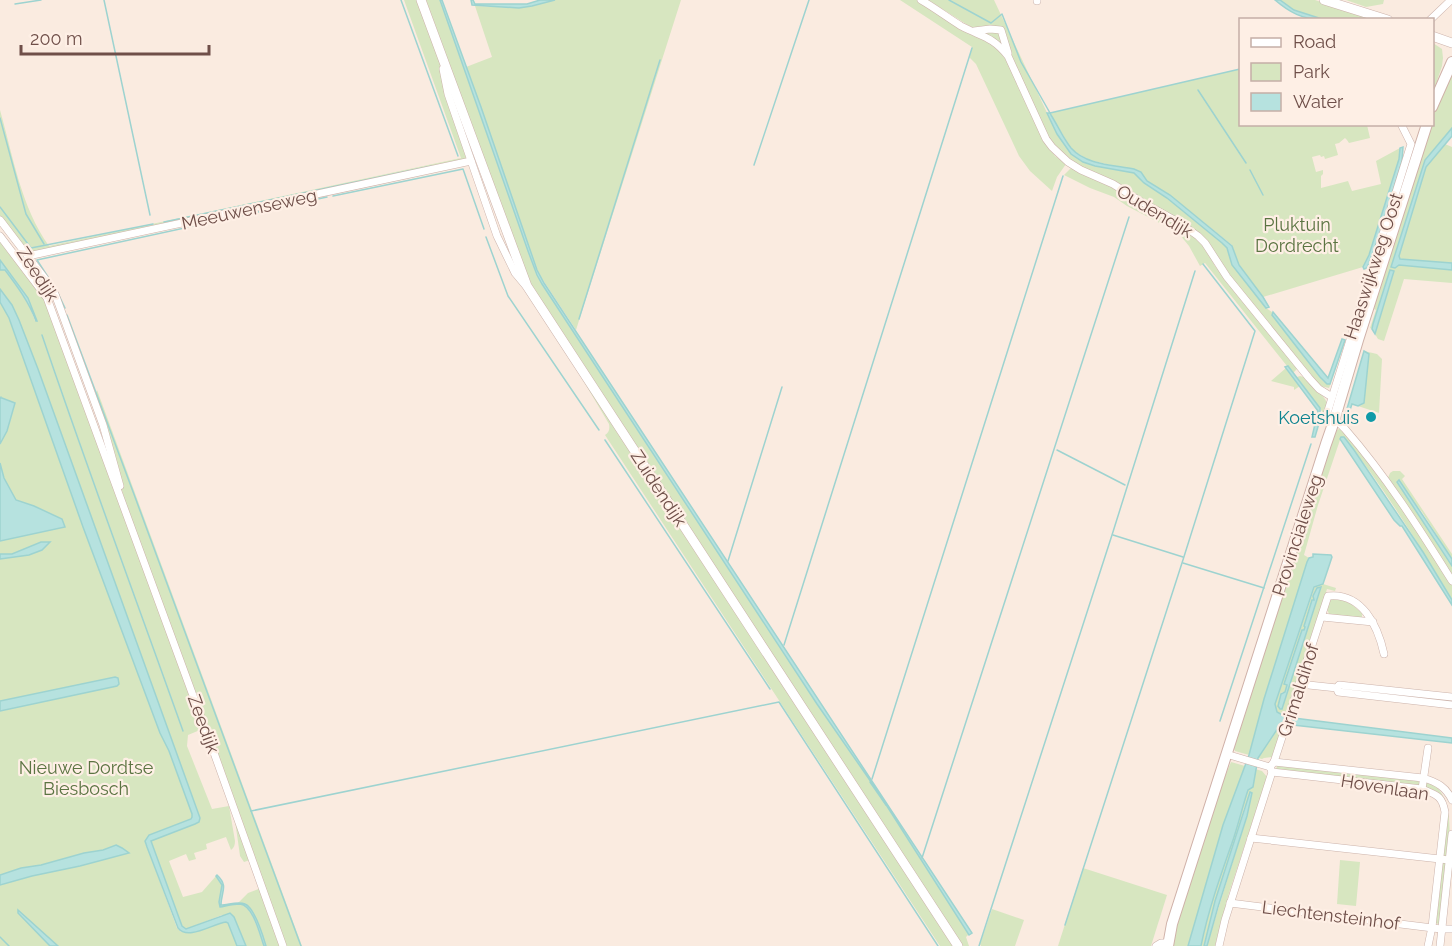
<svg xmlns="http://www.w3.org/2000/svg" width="1452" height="946" font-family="Raleway,sans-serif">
	<rect width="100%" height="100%" fill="#faebe0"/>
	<g fill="#d7e6c0" fill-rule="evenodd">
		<path d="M404 0H419L438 53 466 157V160L34 253 27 252 21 246 0 216V110C13 156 21 207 49 246L461 158Z"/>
		<path d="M426 0H440L528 251 537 275 542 284 817 704 878 792 969 934 966 937 969 946H962L531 286Z"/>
		<path d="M555 0H681L576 330 537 271 466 67 492 57 475 6 519 8 532 6Z"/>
		<path d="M900 0H918L990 41 1005 58 1047 144 1055 156 1066 164 1057 177 1052 191 1030 171 1019 156 976 64 969 57 972 47Z"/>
		<path d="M928 0H994L1057 134 1071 154 1095 166 1134 173 1144 183 1167 198 1222 243 1227 248 1232 265 1266 308 1272 312V315L1323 381 1327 384 1331 383 1329 388 1320 386 1312 378 1230 276 1205 240 1110 180 1065 158 1047 136 1007 51C996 37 981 33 966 24 953 16 941 8 928 0Z"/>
		<path d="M1280 0H1315L1367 17 1368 19C1338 19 1304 23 1280 0Z"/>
		<path d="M1346 0H1384L1383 4 1366 7Z"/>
		<path d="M1433 43 1442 49 1443 58 1442 66 1433 93Z"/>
		<path d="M1240 69V124L1367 125 1370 138 1349 143 1347 140 1345 138 1339 143 1335 144 1338 155 1325 159 1324 156 1321 157 1320 155 1312 157 1316 172 1323 170V174L1321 176V188L1348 181 1352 191 1381 184 1376 161 1400 148 1399 159 1383 212 1369 255 1363 267 1263 297 1239 265 1232 245 1170 195 1147 181 1141 172 1089 160 1072 150 1050 113Z"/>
		<path d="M1452 72V128L1425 160 1396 267 1399 265 1452 270V283L1404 279 1384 341 1378 339 1375 334 1394 272 1377 310 1372 329 1370 328 1376 310 1374 309 1377 293 1431 125 1432 124C1433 112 1445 83 1452 72Z"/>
		<path d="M1445 144 1452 147V263L1400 259 1399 256 1426 167Z"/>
		<path d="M1072 167 1114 188 1187 230C1200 240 1208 251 1215 266L1297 367V369L1293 373 1288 366H1287L1205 263 1200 266 1189 246 1180 235 1173 230 1127 206 1114 197 1090 188 1064 175Z"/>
		<path d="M0 239 41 295 46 303 202 725 200 730 188 735 187 746 212 809 229 806 235 841C235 845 234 848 231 850L226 837 206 844 207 849 194 853 196 859 189 861 186 854 169 861 183 897 202 892 216 876 222 885 220 897 221 907C227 906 235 903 241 904 252 906 260 936 264 946H246L234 917 222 915 186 929 182 926 151 841 195 824 199 822 200 818 38 369 12 305 0 289V270H5C17 286 29 302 35 321H37L28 298 0 260Z"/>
		<path d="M0 302 9 318 83 527 160 733 169 751 192 814 193 817 191 819 149 835 145 843 147 847 177 928 181 932 226 922 228 923 237 946H0Z"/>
		<path d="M1364 351 1377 354 1382 359 1379 413 1358 406 1362 405 1369 354Z"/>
		<path d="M568 355 955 946H940L605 435C609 433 610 429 609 424Z"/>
		<path d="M1286 368 1300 386 1294 390V387L1271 381Z"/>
		<path d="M1300 376 1307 378 1325 399 1327 403 1324 414 1297 377Z"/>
		<path d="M97 390 302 946H284L128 511 95 397Z"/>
		<path d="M1340 429 1344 430 1351 439 1417 528 1452 584V600C1419 544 1384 488 1344 437H1341L1318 505 1304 555 1309 558 1264 699 1249 755 1235 751 1233 747 1322 468 1336 430Z"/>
		<path d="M1393 471H1400L1405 476 1402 479 1452 554V559L1422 512 1397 482 1452 566V577L1388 478 1390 473Z"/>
		<path d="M1323 584 1336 588 1335 591 1327 589 1286 717 1277 712 1275 704 1315 586ZM1321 588 1282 709 1278 706 1281 694 1282 692 1285 693 1287 685 1284 684 1302 631H1304L1314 597Z"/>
		<path d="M1336 597 1351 604 1362 613V617L1360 618 1329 614 1327 609 1330 599Z"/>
		<path d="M1284 724 1273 757 1264 758 1262 759 1258 758 1280 725Z"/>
		<path d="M1231 762 1245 766 1223 825 1188 946H1171L1177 920 1216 799Z"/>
		<path d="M1277 765 1417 780 1420 783 1418 787 1276 771Z"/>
		<path d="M1255 769 1262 771 1267 777 1229 893 1215 946H1207L1209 939 1247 816 1252 793 1244 808 1239 828 1215 901 1204 946H1201C1207 911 1220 877 1232 843 1238 826 1242 807 1248 790L1253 787Z"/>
		<path d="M1428 781C1452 792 1451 828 1448 855L1446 857 1442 856 1446 810 1438 792 1426 787V783Z"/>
		<path d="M234 813 250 860 244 862 240 856Z"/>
		<path d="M1340 860 1360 862 1356 906 1337 904Z"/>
		<path d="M1444 862 1446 863 1439 924 1435 923 1442 863Z"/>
		<path d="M1083 868 1167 895 1151 946H1058Z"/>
		<path d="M261 888 282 946H266C261 932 254 903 238 903L248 893Z"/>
		<path d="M992 909 1024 920 1015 946H981L980 944Z"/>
	</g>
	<g fill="#b6e2df" stroke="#9dd3d0" stroke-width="1.5">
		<path d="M440 0H442L481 107 537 270 544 283 972 933 969 935 878 792 817 704 542 284 537 275 528 251Z"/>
		<path d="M471 0H473L475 4H527L540 0H555L532 6 519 8 472 5Z"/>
		<path d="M1275 0H1280L1294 10 1322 19C1303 20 1289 12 1275 0Z"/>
		<path d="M1047 113H1050L1051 115C1058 126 1063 138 1071 148 1086 165 1114 165 1134 169L1141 172 1147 181 1170 195 1232 246 1239 265 1263 297 1269 307 1266 308 1232 265 1227 248 1222 243 1167 198 1144 183 1134 173 1095 166 1083 162 1071 154 1057 134Z"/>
		<path d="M1452 128V136L1426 167 1399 256 1400 259 1452 263V270L1399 265 1395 268 1391 267 1425 160Z"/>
		<path d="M1403 147 1402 161 1380 234 1367 268 1364 269 1363 267 1369 255 1399 159 1400 148Z"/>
		<path d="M0 260 28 298 37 321H36C29 302 17 286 5 270H0Z"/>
		<path d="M1390 270 1394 271 1375 334 1372 329 1373 324Z"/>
		<path d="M0 289 12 305 19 320 38 369 200 818 199 822 195 824 151 841 182 926 186 929 230 913 234 917 246 946H237L228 923 226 922C212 924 188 941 178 928L147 847 145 841 149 835 191 819 192 817V814L169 751 160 733 83 527 9 318 0 302Z"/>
		<path d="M1273 312 1328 378 1342 339 1345 340 1330 384H1327L1320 377 1272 315Z"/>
		<path d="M1364 351 1369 354 1364 403 1358 406 1352 404 1349 413 1346 412Z"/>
		<path d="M1288 366 1320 408V420L1315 437H1312L1318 411 1285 367Z"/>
		<path d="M0 398H2L15 403 7 431 0 444Z"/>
		<path d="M1341 437H1344L1354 450 1423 552 1452 600V605L1402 526H1400L1394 520 1340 439Z"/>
		<path d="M0 463 4 478 16 500 34 506 62 519 65 527 0 541Z"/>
		<path d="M1399 480 1446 550 1452 559V566L1397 482Z"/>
		<path d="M41 542H50L42 550 29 555 0 559V554H12Z"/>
		<path d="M1313 554 1331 555 1332 557 1323 584 1314 587 1275 704 1277 712 1286 717 1452 738V743L1284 724 1280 725 1258 758 1253 787 1248 790C1242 808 1238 826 1232 843 1220 877 1208 911 1201 946H1188L1223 825 1249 755 1264 699 1307 562 1309 558 1313 557Z"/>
		<path d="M1321 587 1282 709H1280L1278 706 1281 694 1285 692 1287 685 1284 684 1302 630H1304L1305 627 1304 626 1312 600H1314L1313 596 1317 588Z"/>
		<path d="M115 677 118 678 119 684 117 686 0 711V701Z"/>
		<path d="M1250 792 1252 793 1247 816 1218 907 1207 946H1204L1215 901Z"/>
		<path d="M116 845 122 848 129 853 80 866 32 876 0 885V875L21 868 41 865 84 853 103 850Z"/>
		<path d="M217 875C229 886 221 892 221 905 228 905 238 901 245 904 255 908 263 936 266 946H264C260 935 253 905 240 904 233 904 226 906 220 907L219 902 222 885 216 876Z"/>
		<path d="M18 910 58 946H50L18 913Z"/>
	</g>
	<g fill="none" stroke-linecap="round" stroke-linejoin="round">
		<g stroke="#9dd3d0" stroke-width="1.5">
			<path d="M104 0 150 215"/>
			<path d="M401 0 458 156"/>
			<path d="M949 0 991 23 1002 14 1021 62 1050 113 1240 69"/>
			<path d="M15 4 41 0"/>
			<path d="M1198 90 1246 163"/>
			<path d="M0 118 26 214 44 244"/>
			<path d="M754 165 809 0"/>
			<path d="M1250 170 1263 195"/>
			<path d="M333 196 463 169 484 229"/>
			<path d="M0 207 31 248 153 224"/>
			<path d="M164 222 432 166"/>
			<path d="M486 237 508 296 599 430"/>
			<path d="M50 280 37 260 327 197"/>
			<path d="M56 289 65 308"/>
			<path d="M67 315C146 525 223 736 301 946"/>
			<path d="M579 319 660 60"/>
			<path d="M42 335C87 468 136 599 183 731"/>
			<path d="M0 398 1 397"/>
			<path d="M605 440 770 689"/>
			<path d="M1057 450 1125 485"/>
			<path d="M1113 535 1183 557"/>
			<path d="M728 561 782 387"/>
			<path d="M1183 563 1264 588"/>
			<path d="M784 645 972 48"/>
			<path d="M1220 721 1311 444"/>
			<path d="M872 779 1063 176"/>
			<path d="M870 782 886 805"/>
			<path d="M251 811 779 702 938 946"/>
			<path d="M922 858 1129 217"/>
			<path d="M1065 925 1182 563 1255 331 1203 264"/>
			<path d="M0 937 9 946"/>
			<path d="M979 946 1112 535 1195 271"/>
		</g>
		<defs>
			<g id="minor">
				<path d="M921 0C935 8 948 18 961 26 982 37 992 36 1008 56L1046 139 1052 147 1068 162 1081 170 1113 184 1140 201 1178 222 1198 236 1205 243 1227 277 1309 378 1319 389 1332 397"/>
				<path d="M1037 0V1"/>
				<path d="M1430 20 1451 0"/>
				<path d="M974 31 990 29 1001 30 1008 53"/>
				<path d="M443 69 448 94 497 236 515 273 525 285"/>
				<path d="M1401 124 1411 144 1326 417 1339 423 1345 429C1386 476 1419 528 1452 581"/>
				<path d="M0 220 49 284 55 294 103 425 120 486"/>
				<path d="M0 236 47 298 213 750 283 946"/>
				<path d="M28 256 471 161"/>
				<path d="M1322 617 1373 622"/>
				<path d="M1299 684 1337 688"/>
				<path d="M1452 697 1339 685 1337 688 1338 692 1452 705"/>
				<path d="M1226 754 1270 767"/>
				<path d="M1274 762 1423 778C1437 782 1446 787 1452 800"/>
				<path d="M1272 772 1422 789C1436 795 1442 795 1445 812L1432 927 1428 946"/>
				<path d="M1422 789 1428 748"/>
				<path d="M1251 838 1449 860"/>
				<path d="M1230 903 1441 929H1452"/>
				<path d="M1156 946 1161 943H1168"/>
				<path d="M1219 946 1225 920 1272 772 1270 767 1274 762 1328 596C1362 592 1378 626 1384 654"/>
				<path d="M1440 946 1452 834"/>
			</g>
			<g id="tertiary">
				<path d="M421 0 527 286 958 946"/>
				<path d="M1324 0 1388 20"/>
				<path d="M1432 36 1452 43"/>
			</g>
			<g id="secondary">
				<path d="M1432 107 1452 62"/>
				<path d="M1168 946 1172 924 1326 444 1334 421 1358 340 1427 124"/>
			</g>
		</defs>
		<use href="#minor" stroke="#ccb3ab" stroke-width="8"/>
		<use href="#tertiary" stroke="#ccb3ab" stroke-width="10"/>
		<use href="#secondary" stroke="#cfb1a8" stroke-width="12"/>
		<use href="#minor" stroke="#fff" stroke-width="7"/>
		<use href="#tertiary" stroke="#fff" stroke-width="9"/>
		<use href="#secondary" stroke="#fff" stroke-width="10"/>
	</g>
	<circle fill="#0f9aa8" stroke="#feefe5" stroke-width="2" cx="1371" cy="417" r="6"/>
	<g text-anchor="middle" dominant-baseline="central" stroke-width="4.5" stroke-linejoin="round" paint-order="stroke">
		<g font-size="18" fill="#6f4f49" stroke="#feefe5">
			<text transform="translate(249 209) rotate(-12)">Meeuwenseweg</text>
			<text transform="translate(1155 211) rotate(31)">Oudendijk</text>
			<text transform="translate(1373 266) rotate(-72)">Haaswijkweg Oost</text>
			<text transform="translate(38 274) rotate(57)">Zeedijk</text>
			<text transform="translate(659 488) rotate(57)">Zuidendijk</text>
			<text transform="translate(1297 535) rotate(-72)">Provincialeweg</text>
			<text transform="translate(1298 690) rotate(-72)">Grimaldihof</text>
			<text transform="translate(204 724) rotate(70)">Zeedijk</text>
			<text transform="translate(1385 787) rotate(9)">Hovenlaan</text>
			<text transform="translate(1331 915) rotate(7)">Liechtensteinhof</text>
		</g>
		<g font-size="18" fill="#5b7442" stroke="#feefe5">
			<text x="1297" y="224">Pluktuin<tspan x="1297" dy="21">Dordrecht</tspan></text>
			<text x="86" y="767">Nieuwe Dordtse<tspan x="86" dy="21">Biesbosch</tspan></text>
		</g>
		<g font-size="18" fill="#0d838f" stroke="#feefe5" text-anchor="end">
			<text x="1359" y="417">Koetshuis</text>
		</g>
	</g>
	<rect x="1239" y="18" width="195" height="108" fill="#feefe5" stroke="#c5afa7" stroke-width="1.5"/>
	<rect x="1251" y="38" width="30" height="9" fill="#ffffff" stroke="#c5afa7" stroke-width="1.5"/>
	<text x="1293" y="48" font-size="18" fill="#6f4f49">Road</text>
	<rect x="1251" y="63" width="30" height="18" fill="#d7e6c0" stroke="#c5afa7" stroke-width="1.5"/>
	<text x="1293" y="78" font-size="18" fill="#6f4f49">Park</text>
	<rect x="1251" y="93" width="30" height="18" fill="#b6e2df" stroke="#c5afa7" stroke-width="1.5"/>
	<text x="1293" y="108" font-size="18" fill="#6f4f49">Water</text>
	<path d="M21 45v9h188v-9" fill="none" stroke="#6f4f49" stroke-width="3"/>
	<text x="30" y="45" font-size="18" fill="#6f4f49" stroke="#feefe5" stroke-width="4.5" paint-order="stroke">200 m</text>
</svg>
